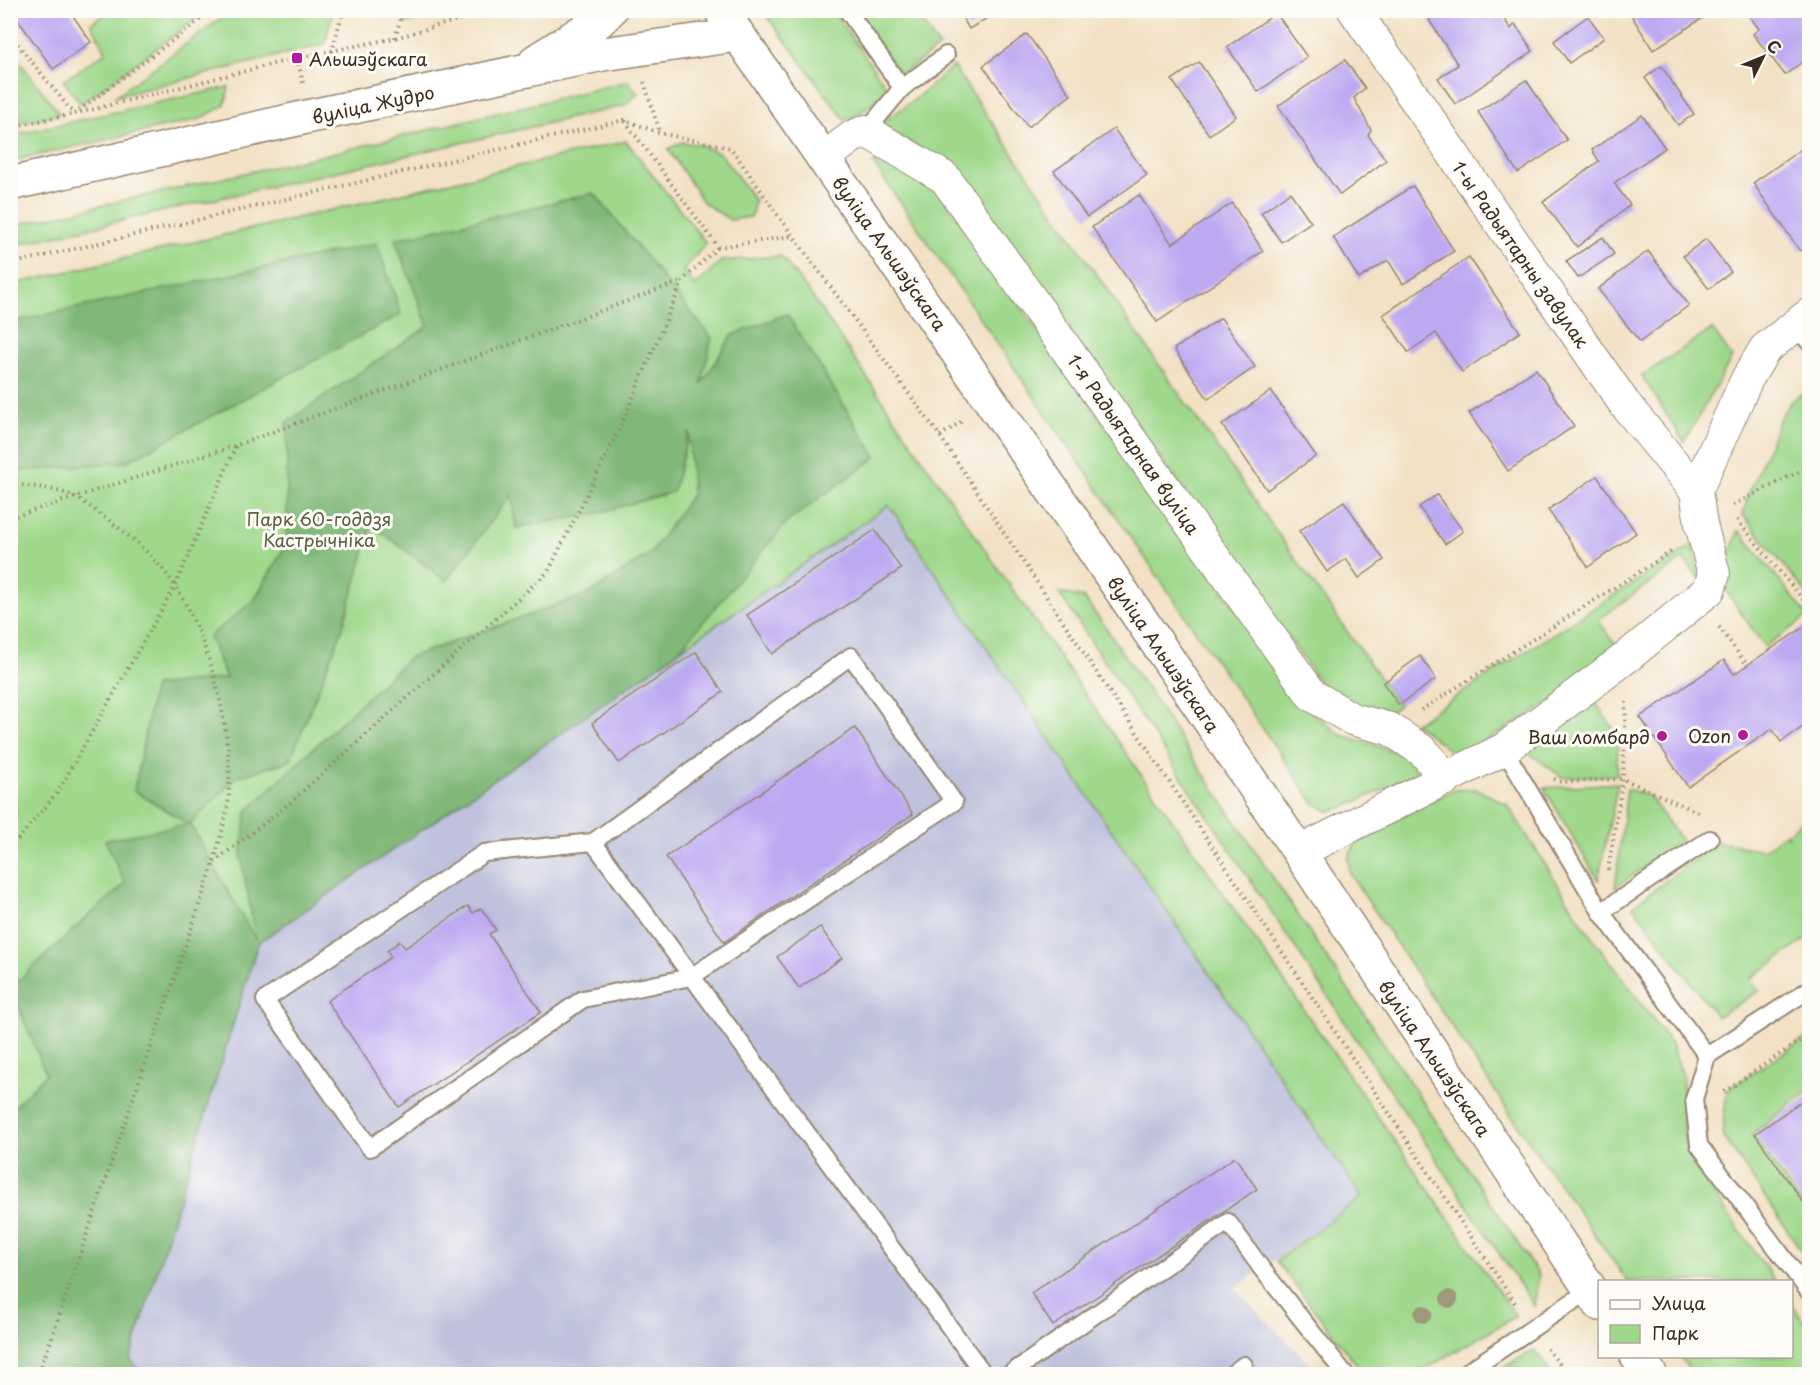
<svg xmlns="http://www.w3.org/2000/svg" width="1820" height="1385" font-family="'Playpen Sans',sans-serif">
	<rect width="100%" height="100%" fill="#fdfcf7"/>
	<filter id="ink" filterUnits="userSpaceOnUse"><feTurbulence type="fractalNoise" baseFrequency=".0167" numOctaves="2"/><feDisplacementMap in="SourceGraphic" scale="12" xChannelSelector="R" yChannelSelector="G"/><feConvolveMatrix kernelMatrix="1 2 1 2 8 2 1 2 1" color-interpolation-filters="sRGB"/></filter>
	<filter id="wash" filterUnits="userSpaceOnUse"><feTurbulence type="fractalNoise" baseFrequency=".008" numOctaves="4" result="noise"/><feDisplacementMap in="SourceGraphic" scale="24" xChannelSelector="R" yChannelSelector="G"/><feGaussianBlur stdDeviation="1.35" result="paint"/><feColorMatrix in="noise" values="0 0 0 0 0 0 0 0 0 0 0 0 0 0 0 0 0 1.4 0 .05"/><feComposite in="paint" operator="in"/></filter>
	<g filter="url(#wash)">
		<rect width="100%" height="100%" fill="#f2e1c5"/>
		<path fill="#c0c2dd" d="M889 505 1362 1197 1234 1289 1320 1374H141L130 1359 258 943Z"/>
		<g fill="#9fd88b" stroke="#6d8154" stroke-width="1.5">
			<path d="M110 11H207L81 104 63 81 106 52 91 23Z"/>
			<path d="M231 11H333L325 44 114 97Z"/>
			<path d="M408 11V10L460 11 404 23Z"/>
			<path d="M763 11H833L888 89 859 114 845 120Z"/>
			<path d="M854 11H914L939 47 900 75Z"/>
			<path d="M10 51H11L60 114 11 124Z"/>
			<path d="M953 66 1168 378 1399 705 1381 719 1328 694 955 168 879 125 913 101Z"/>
			<path d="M628 81 638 94 623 106 11 246V226L325 155Z"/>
			<path d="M229 87 225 105 200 119 11 161V135Z"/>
			<path d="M626 141 706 243 683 271 695 286 721 261 781 256 809 292 934 476 1516 1316 1417 1374H1364L1276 1261 1362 1197 889 505 258 943 130 1359 141 1374H11L10 285Z"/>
			<path d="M682 142 700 145 721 154 755 201 751 217 730 220 704 203 668 149Z"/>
			<path d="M884 157 941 194 1305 707 1341 735 1397 752 1413 760 1417 774 1342 808 1328 811 1314 803 873 163Z"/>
			<path d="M1712 329 1732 357 1684 442 1642 376Z"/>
			<path d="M1800 394 1810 405 1809 597 1743 515 1747 498 1782 414 1791 402Z"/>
			<path d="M1739 530 1808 616 1765 647 1719 581Z"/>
			<path d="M1693 545 1701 581 1683 559 1598 620 1616 645 1613 655 1545 706 1470 750 1456 754C1440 745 1430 733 1414 724L1514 659Z"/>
			<path d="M1059 593 1084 598 1106 628 1539 1275 1534 1306Z"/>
			<path d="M1594 700 1618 736 1617 775 1562 777 1522 748Z"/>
			<path d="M1618 783 1598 880 1544 788Z"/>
			<path d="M1476 789 1507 804 1586 929 1670 1042 1683 1076 1682 1110 1686 1145 1695 1167 1775 1281H1627L1521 1130 1350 874 1348 858 1355 844 1368 834 1453 790Z"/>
			<path d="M1627 789 1649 796 1682 841 1615 888Z"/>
			<path d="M1809 816V937L1750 979 1759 991 1717 1017 1633 906 1717 842 1764 850 1784 834 1788 837 1786 834Z"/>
			<path d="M1809 1036V1091L1752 1134 1803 1206 1809 1202V1262L1722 1134 1727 1090Z"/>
			<path d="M1792 1304 1809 1329V1374H1693L1680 1357 1792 1356Z"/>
			<path d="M1534 1350 1552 1374H1492Z"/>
		</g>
		<g fill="#7fb877" stroke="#5d714a" stroke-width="1.5" fill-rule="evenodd">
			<path d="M594 193 712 338 701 385 732 335 787 314 876 457 787 522 677 653 258 943 130 1359 141 1374H11V1110L46 1074 11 988 76 927 125 884 105 840 189 824 134 791 154 686 226 678 209 637 254 600 287 543V422L428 326 395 239ZM689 432 692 494 651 553 590 593 410 657 247 811 241 858 256 940 190 824 237 777 290 761 343 627 372 525 446 581 511 495 516 528 598 513 673 492Z"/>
			<path d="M377 243 401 314 126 462 11 472V322Z"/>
		</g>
		<g id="blocks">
			<g fill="#bda9f2">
				<path d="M11 10H69L91 42 53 69Z"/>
				<path d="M958 10H1001L969 29Z"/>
				<path d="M1443 10H1498L1511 29 1515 24 1533 51 1455 104 1438 78 1458 65 1429 20Z"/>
				<path d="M1628 10H1711L1712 12 1653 50Z"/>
				<path d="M1751 10H1802L1800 12 1810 25V56L1785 75 1753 34 1759 29 1747 13Z"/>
				<path d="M1276 13 1307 57 1258 92 1227 47Z"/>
				<path d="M1588 16 1604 38 1569 63 1554 41Z"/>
				<path d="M1027 34 1071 95 1028 127 983 66Z"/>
				<path d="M1345 60 1365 88 1354 98 1371 130 1368 135 1386 160 1340 195 1278 106Z"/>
				<path d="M1199 62 1236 116 1209 135 1172 80Z"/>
				<path d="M1661 66 1694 114 1678 125 1645 78Z"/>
				<path d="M1526 80 1567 140 1518 173 1478 112Z"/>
				<path d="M1642 115 1665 148 1614 183 1630 205 1577 247 1543 202 1599 161 1592 150Z"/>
				<path d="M1114 129 1147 175 1087 217 1054 171Z"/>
				<path d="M1803 148 1810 158V244L1800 251 1753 183Z"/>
				<path d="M1413 186 1454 251 1403 284 1388 260 1359 279 1333 237Z"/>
				<path d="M1290 192 1311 222 1281 242 1261 213Z"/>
				<path d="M1139 195 1172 244 1232 203 1263 251 1157 322 1092 227Z"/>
				<path d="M1603 237 1614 254 1578 278 1566 261Z"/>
				<path d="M1706 239 1731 272 1709 289 1683 256Z"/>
				<path d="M1648 251 1689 305 1640 342 1598 289Z"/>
				<path d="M1469 257 1520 332 1462 372 1436 333 1408 352 1383 315Z"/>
				<path d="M1221 318 1255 367 1208 399 1174 349Z"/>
				<path d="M1536 369 1574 426 1508 471 1469 413Z"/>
				<path d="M1271 391 1316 456 1267 490 1222 425Z"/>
				<path d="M1597 476 1636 533 1588 567 1548 510Z"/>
				<path d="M1437 495 1463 531 1445 544 1419 507Z"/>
				<path d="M1344 501 1384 560 1359 578 1346 559 1327 572 1299 531Z"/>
				<path d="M875 530 901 569 772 654 747 615Z"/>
				<path d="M1810 623V722L1781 742 1772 729 1688 787 1640 717 1724 660 1734 674Z"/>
				<path d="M696 652 723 692 619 763 592 723Z"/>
				<path d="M1420 656 1436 679 1399 705 1383 683Z"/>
				<path d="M855 728 913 814 724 942 666 857Z"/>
				<path d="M468 906 473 913 481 908 496 930 489 934 541 1012 399 1107 327 1001 391 957 387 951 400 941 405 948Z"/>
				<path d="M820 927 842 958 799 988 777 957Z"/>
				<path d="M1810 1095V1197L1803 1202 1755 1134Z"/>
				<path d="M1235 1157 1257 1189 1053 1326 1031 1293Z"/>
			</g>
		</g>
	</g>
	<g filter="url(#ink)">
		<use href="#blocks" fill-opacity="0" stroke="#968672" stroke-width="1.5"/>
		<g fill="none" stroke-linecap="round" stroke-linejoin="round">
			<defs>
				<g id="lane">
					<path d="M847 10 902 88"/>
					<path d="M866 131 902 88 946 55"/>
					<path d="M1794 325 1810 343"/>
					<path d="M1504 749 1601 912 1707 1056 1694 1099 1699 1145 1810 1293"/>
					<path d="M593 842 484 853 265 1000 370 1148 583 999 691 977 954 802 851 656 593 842 984 1374"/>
					<path d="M1601 912 1710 839"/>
					<path d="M1707 1056 1810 989"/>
					<path d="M1010 1374 1228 1222 1262 1269 1345 1374"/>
					<path d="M1232 1374 1244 1365"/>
					<path d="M1464 1374 1590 1290"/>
				</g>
				<g id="street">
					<path d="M1354 10 1624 403 1696 491"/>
					<path d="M824 158 852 137 866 131 945 178 1312 695 1352 719 1390 729 1424 752 1446 779"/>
					<path d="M1299 852 1504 749 1628 656 1709 590 1714 574 1701 524 1696 491 1747 379 1765 349 1810 314"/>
				</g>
				<g id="secondary">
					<path d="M721 10 1093 549 1299 852 1600 1304"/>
					<path d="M536 61 599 21 610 10"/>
					<path d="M10 184 311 116 603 54 737 35"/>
					<path d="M1637 1356 1650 1374"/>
				</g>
			</defs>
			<use href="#lane" stroke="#968672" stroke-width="20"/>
			<use href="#street" stroke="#968672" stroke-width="34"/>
			<use href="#secondary" stroke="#968672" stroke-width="36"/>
			<g stroke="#968672" stroke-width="4" stroke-dasharray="1.5 4.5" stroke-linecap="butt">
				<path d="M10 35 74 114 213 10"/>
				<path d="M395 38 403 10"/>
				<path d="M332 52 343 10"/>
				<path d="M297 58 303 83"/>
				<path d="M644 82 660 133"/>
				<path d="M625 121 718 247 793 236"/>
				<path d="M10 127 74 114 297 58 395 38 492 10"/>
				<path d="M10 264 624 120 660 133 731 148 777 214 940 436 1517 1306"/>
				<path d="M940 436 962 421"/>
				<path d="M10 484C32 486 53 488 73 496 85 501 96 512 107 519 132 537 158 560 175 586 210 640 232 727 229 791 229 812 219 840 214 862L48 1348 37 1374"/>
				<path d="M1733 505 1810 466"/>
				<path d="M10 518 237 445 682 281"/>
				<path d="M1737 520 1810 608"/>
				<path d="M1719 627 1747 665"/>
				<path d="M1421 710 1674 550"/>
				<path d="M1554 779 1561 782 1623 779 1700 813"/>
				<path d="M10 849 57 793 175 586 236 446"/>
				<path d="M214 862 284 808 548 572 619 430 683 280 718 247"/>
				<path d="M1608 870 1623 779 1626 702"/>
				<path d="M1724 1092 1810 1034"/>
				<path d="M1547 1349 1568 1374"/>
			</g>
			<use href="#lane" stroke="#fff" stroke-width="16"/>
			<use href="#street" stroke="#fff" stroke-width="32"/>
			<use href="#secondary" stroke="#fff" stroke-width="33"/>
		</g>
		<g fill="#9e997b">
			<circle cx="1449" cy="1299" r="9"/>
			<circle cx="1423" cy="1314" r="9"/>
		</g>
	</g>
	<g fill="#b5179e" stroke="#fdfcf7" stroke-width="2">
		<rect x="291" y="52" width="12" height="12" rx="3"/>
		<circle cx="1743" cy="735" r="6"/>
		<circle cx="1662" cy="736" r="6"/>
	</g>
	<g text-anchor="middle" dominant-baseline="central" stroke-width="6" stroke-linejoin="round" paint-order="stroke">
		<g font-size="18" fill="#3b2a1e" stroke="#fdfcf7" text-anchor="end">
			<text x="309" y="58" text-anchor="start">Альшэўскага</text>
			<text x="1731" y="735">Ozon</text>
			<text x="1650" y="736">Ваш ломбард</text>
		</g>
		<g font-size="18" fill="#3b2a1e" stroke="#fdfcf7">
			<text transform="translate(373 104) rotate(-12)">вуліца Жудро</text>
			<text transform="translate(890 253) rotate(55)">вуліца Альшэўскага</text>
			<text transform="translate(1521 254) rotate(55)">1-ы Радыятарны завулак</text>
			<text transform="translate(1134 444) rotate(55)">1-я Радыятарная вуліца</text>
			<text transform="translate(1164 654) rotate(56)">вуліца Альшэўскага</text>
			<text transform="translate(1435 1058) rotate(56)">вуліца Альшэўскага</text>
		</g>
		<g font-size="18" fill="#595e3f" stroke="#fdfcf7">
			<text x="319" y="518">Парк 60-годдзя<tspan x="319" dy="21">Кастрычніка</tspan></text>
		</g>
	</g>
	<rect width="1820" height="1385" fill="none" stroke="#fdfcf7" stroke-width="36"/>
	<rect x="1598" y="1280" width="195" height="78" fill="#fdfcf7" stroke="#afa8a0" stroke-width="1.5"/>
	<rect x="1610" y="1300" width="30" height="9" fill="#ffffff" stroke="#afa8a0" stroke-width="1.5"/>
	<text x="1652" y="1310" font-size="18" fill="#3b2a1e">Улица</text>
	<rect x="1610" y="1325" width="30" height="18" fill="#9fd88b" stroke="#afa8a0" stroke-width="1.5"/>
	<text x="1652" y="1340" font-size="18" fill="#3b2a1e">Парк</text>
	<g transform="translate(1763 57) rotate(47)" stroke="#fdfcf7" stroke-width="4.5" paint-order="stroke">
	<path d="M0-4.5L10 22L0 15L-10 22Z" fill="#3b2a1e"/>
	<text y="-9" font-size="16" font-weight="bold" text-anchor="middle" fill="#3b2a1e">С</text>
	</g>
</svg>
